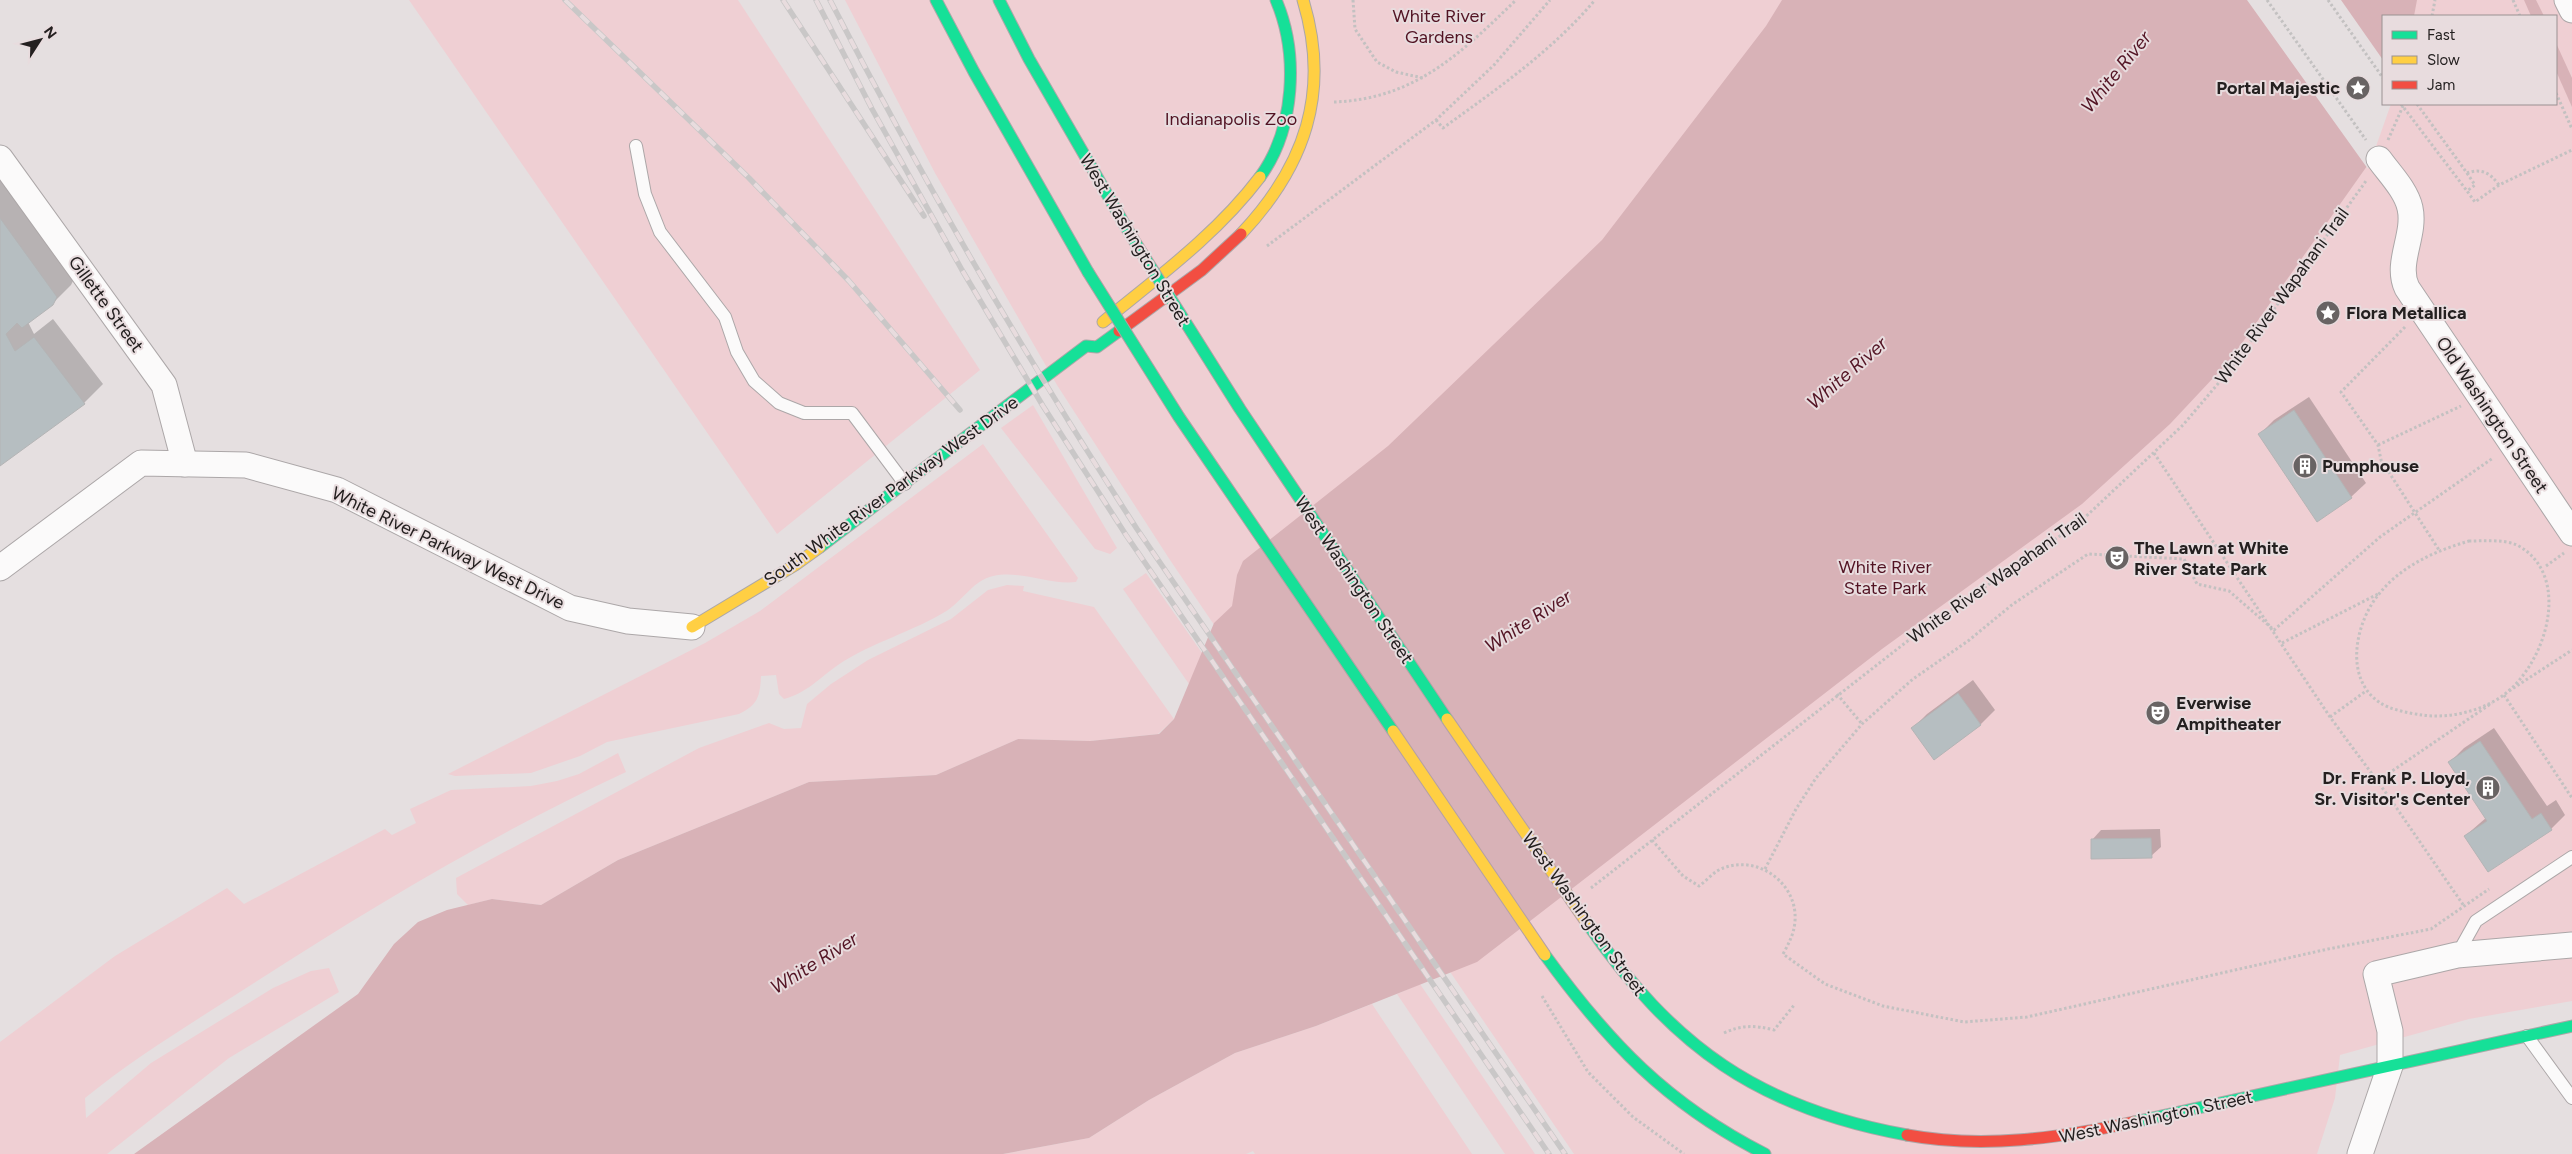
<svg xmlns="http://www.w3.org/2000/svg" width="2572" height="1154" font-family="Figtree,sans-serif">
	<rect width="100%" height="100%" fill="#e5dfe0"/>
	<g fill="#efcfd3" fill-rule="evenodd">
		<path d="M409 0H738L980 370 777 534Z"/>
		<path d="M845 0H2572V1001L2469 1019 2340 1055 2335 1098 2317 1154H1574L1170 560 1057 385 935 173ZM2383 16H2556V104H2383Z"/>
		<path d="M1033 405 1117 548 1110 554 1095 549 1001 428Z"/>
		<path d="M983 444 1078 578 1076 582C1048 585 1022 570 993 576 974 580 964 599 948 610 913 632 872 642 838 665 819 678 807 693 784 699L779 694 776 675 761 676C760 696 758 705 739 714L607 742 580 756 531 773 455 776 448 774 705 643 760 611Z"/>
		<path d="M1146 573 1202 653 1189 684 1123 589Z"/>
		<path d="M1007 585 1024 586 1023 591 1094 607 1174 719 1158 734 1090 741 1018 739 936 775 809 782 618 860 541 905 492 899 468 905 457 894 456 878 699 748 769 723 784 729 801 728 807 704 831 684 868 660 951 619 988 590Z"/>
		<path d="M618 753 626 772C499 831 372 907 254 983 197 1020 138 1055 85 1098L86 1118 151 1063 216 1023 273 988 311 971 329 968 339 992 229 1058 107 1154H0V1042L115 956 227 888 244 904 385 829 392 835 416 823 410 809 451 790 531 786 557 781 579 774Z"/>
		<path d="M1420 984 1535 1154H1505L1397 994Z"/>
		<path d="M1372 1004 1472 1154H1255L1253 1151 1246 1154H1003L1089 1138 1149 1100 1235 1053 1316 1026Z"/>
	</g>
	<g fill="#d8b2b7">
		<path d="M1782 0H2417L2414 16H2383V104L2367 166 2230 360 2170 424 2082 504 1882 649 1477 962 1316 1026 1235 1053 1149 1100 1089 1138 1003 1154H134L358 994 394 944 418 922 447 910 492 899 541 905 618 860 809 782 936 775 1018 739 1090 741 1159 734 1174 719 1214 623 1232 606 1237 575 1243 561 1388 446 1602 240 1766 26Z"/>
		<path d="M2524 0H2536L2544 16H2531Z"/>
		<path d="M2556 43 2572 78V107L2556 71Z"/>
	</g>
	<path fill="#e5dfe0" d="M2247 0H2341L2383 60V104H2391L2368 169Z"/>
	<g fill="#0003">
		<path d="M0 174 75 277 71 285 52 304 28 322 34 334 53 319 103 384 84 403 0 465Z"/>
		<path d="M2309 397 2366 483 2351 497 2260 434 2274 420Z"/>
		<path d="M1973 680 1995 710 1981 724 1935 758 1913 728 1927 714Z"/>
		<path d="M2494 728 2547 806 2556 800 2565 815 2551 829 2465 836 2487 817 2450 762 2464 748Z"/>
		<path d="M2160 829 2161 847 2151 856 2092 840 2101 830Z"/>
	</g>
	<g fill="#b6bec1" stroke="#b4b4b5">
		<path d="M0 218 57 297 53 305 22 328 17 323 6 334 15 351 34 337 85 404 0 466Z"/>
		<path d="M2294 410 2352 498 2317 522 2258 434Z"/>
		<path d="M1958 693 1981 725 1934 760 1911 728Z"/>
		<path d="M2480 741 2532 819 2541 813 2552 830 2488 872 2464 836 2487 821 2448 762Z"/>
		<path d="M2151 838 2152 858 2091 859V839Z"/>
	</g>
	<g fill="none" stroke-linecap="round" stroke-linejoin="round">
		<defs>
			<g id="lane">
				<path d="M636 146 645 194 660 232 725 317 737 352 754 381 779 403 804 413H852L905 484"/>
				<path d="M2457 955 2476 921 2572 857"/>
				<path d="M2527 1036 2572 1098"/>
			</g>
			<g id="street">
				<path d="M2567 0 2572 10"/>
				<path d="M0 158 164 385 185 464"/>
				<path d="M2379 159C2389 173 2406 190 2410 208 2416 235 2395 263 2407 288L2572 533"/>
				<path d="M0 568 141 463 246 465 337 490 570 608 628 621 692 627"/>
				<path d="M2360 1154 2390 1066V1031L2376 974 2457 955 2572 945"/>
			</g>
			<g id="fast">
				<path d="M936 0 974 72 1088 272"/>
				<path d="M999 0 1029 59 1130 234"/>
				<path d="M1260 177C1295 129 1299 54 1276 0"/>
				<path d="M820 547 1086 346 1097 347 1119 331"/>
				<path d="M1587 923C1673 1047 1758 1108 1907 1135"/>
				<path d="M1545 955C1609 1043 1667 1104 1765 1154"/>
				<path d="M2134 1122 2572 1026"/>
			</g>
			<g id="slow">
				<path d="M1241 234C1305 166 1331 92 1303 0"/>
				<path d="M1103 322C1158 277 1217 234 1260 177"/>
				<path d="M692 627 795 565 820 547"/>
			</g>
			<g id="jam">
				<path d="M1119 331 1202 270 1241 234"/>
				<path d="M1907 1135C1983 1149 2060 1138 2134 1122"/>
			</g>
		</defs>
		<use href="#lane" stroke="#aca7a8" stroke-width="14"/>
		<use href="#street" stroke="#aca7a8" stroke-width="27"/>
		<use href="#fast" stroke="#aca7a8" stroke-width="13"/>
		<use href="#slow" stroke="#aca7a8" stroke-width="13"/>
		<use href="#jam" stroke="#aca7a8" stroke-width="13"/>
		<g stroke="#c3c1c1" stroke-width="3" stroke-dasharray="2.5 2.5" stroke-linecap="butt">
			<path d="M1353 0 1355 29 1377 62 1396 72 1423 78"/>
			<path d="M2267 0 2366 140"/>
			<path d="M2328 0 2383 78"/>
			<path d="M2513 0 2520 16"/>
			<path d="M2432 16 2435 0"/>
			<path d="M2556 93 2572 129"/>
			<path d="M1334 102C1415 99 1461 53 1516 0"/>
			<path d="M2401 104 2467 191"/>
			<path d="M2417 104 2467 173C2482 168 2490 173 2499 185"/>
			<path d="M1436 120 1443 128C1497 89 1552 51 1595 0"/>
			<path d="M2388 140 2403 106"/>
			<path d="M2467 173 2475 185 2467 191 2475 202 2499 185 2572 150"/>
			<path d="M1267 246 1436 120 1494 65 1550 0"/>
			<path d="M2405 327 2341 392 2378 445 2381 460 2439 550"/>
			<path d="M2378 445 2461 406"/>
			<path d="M2154 453 2330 717 2389 797 2464 906"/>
			<path d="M2469 541C2483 541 2503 539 2517 545 2572 574 2548 660 2505 694 2483 711 2449 719 2422 715 2409 713 2390 710 2379 702 2344 678 2355 623 2379 594 2401 566 2435 551 2469 541Z"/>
			<path d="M2546 566 2564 553"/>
			<path d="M2282 643 2378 594"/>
			<path d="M2509 691 2572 650"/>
			<path d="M1837 694 1862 724"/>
			<path d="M2504 695 2572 798"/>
			<path d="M2330 717 2366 691"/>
			<path d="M2376 782 2492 703"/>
			<path d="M1652 840 1683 876 1699 886C1705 882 1711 875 1717 871 1753 851 1798 881 1795 921 1794 934 1789 943 1783 954L1825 984 1883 1006 1964 1022 2027 1017 2328 949 2431 929 2489 889"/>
			<path d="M1765 869 1796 809 1816 778 1862 724 1913 679 1968 641 2013 604 2088 554 2184 559 2197 584 2229 591 2274 630 2380 537 2493 458"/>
			<path d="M1591 888 1923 629 2079 523 2183 425 2233 366 2366 181"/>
			<path d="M1542 996 1588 1072 1633 1117 1684 1154"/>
			<path d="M1724 1033C1741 1025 1755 1025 1774 1030L1795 1004"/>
		</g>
		<use href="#lane" stroke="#fbfafa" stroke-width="12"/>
		<use href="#street" stroke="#fbfafa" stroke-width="25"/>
		<use href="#fast" stroke="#16e098" stroke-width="11"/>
		<use href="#slow" stroke="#ffcf43" stroke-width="11"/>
		<use href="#jam" stroke="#f24e42" stroke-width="11"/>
		<defs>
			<g id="rail">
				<path d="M565 0 749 178 849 281 960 410"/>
				<path d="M783 0 924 216"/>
				<path d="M816 0 872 109 962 270 1043 406 1126 535 1549 1154"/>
				<path d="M830 0C923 181 1026 358 1137 529L1565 1154"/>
			</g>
		</defs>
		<use href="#rail" stroke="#c9c7c7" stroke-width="5.5"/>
		<use href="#rail" stroke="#e8dcde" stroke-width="4" stroke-dasharray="11" stroke-linecap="butt"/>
		<defs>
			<g id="fast-bridge">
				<path d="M1130 234 1240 409 1447 719"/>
				<path d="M1088 272 1179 417 1393 731"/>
			</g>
			<g id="slow-bridge">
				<path d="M1447 719 1587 923"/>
				<path d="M1393 731 1545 955"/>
			</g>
		</defs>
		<use href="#fast-bridge" stroke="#b4a0a4" stroke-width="13" stroke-linecap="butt"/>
		<use href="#slow-bridge" stroke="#b4a0a4" stroke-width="13" stroke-linecap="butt"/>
		<use href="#fast-bridge" stroke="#16e098" stroke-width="11"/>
		<use href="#slow-bridge" stroke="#ffcf43" stroke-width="11"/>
	</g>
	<defs>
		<symbol id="sight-disc" viewBox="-11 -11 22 22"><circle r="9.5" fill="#686363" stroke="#e8dcde"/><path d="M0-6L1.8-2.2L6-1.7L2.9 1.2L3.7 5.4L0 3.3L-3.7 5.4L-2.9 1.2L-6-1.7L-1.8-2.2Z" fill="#fff"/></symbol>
		<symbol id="building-disc" viewBox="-11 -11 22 22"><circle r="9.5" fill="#686363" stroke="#e8dcde"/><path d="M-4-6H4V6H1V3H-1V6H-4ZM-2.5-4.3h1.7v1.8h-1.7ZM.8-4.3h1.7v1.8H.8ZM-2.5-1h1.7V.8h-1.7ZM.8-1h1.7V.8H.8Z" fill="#fff"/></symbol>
		<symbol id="theatre-disc" viewBox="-11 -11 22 22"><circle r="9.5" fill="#686363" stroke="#e8dcde"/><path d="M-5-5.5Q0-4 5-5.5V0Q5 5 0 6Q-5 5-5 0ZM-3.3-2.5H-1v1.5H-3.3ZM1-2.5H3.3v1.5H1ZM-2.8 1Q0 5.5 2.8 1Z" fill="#fff"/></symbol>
	</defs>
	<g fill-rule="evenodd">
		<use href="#sight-disc" x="2344" y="74" width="28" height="28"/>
		<use href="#sight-disc" x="2314" y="299" width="28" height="28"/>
		<use href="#building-disc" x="2291" y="452" width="28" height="28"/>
		<use href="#theatre-disc" x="2103" y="544" width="28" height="28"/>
		<use href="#theatre-disc" x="2144" y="699" width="28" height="28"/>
		<use href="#building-disc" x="2474" y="774" width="28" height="28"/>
	</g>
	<g text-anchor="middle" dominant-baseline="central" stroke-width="4" stroke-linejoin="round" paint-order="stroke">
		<g font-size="18" fill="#521323" stroke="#e8dcde">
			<text x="1439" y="16">White River<tspan x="1439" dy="21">Gardens</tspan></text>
			<text x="1231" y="119">Indianapolis Zoo</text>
			<text x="1885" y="567">White River<tspan x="1885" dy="21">State Park</tspan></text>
		</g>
		<g font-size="18" font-weight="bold" fill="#242020" stroke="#e8dcde" text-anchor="start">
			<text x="2340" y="88" text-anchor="end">Portal Majestic</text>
			<text x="2346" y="313">Flora Metallica</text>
			<text x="2322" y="466">Pumphouse</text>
			<text x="2134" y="548">The Lawn at White<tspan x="2134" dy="21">River State Park</tspan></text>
			<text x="2176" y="703">Everwise<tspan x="2176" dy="21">Ampitheater</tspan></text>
			<text x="2470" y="778" text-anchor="end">Dr. Frank P. Lloyd,<tspan x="2470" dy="21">Sr. Visitor's Center</tspan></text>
		</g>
		<g font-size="18" fill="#242020" stroke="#e8dcde">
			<text transform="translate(1135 240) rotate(59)">West Washington Street</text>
			<text transform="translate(2282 296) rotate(-54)">White River Wapahani Trail</text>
			<text transform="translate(106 304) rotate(54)">Gillette Street</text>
			<text transform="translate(2492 415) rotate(56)">Old Washington Street</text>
			<text transform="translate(891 491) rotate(-36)">South White River Parkway West Drive</text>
			<text transform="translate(448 548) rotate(26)">White River Parkway West Drive</text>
			<text transform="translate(1997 578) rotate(-35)">White River Wapahani Trail</text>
			<text transform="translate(1354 580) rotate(56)">West Washington Street</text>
			<text transform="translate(1584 914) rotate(54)">West Washington Street</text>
			<text transform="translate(2156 1117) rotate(-12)">West Washington Street</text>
		</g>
		<g font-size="19" font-style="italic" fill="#541525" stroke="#e8dcde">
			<text transform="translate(2116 72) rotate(-51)">White River</text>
			<text transform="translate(1847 373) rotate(-41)">White River</text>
			<text transform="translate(1528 621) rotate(-33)">White River</text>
			<text transform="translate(814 963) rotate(-32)">White River</text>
		</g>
	</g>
	<rect x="2382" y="15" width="175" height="90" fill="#e8dcde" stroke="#9a9192"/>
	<rect x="2392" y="31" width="25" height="8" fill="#16e098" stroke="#9a9192"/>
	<text x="2427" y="40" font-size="15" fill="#242020">Fast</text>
	<rect x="2392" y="56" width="25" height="8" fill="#ffcf43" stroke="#9a9192"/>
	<text x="2427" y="65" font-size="15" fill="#242020">Slow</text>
	<rect x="2392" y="81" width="25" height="8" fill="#f24e42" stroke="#9a9192"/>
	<text x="2427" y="90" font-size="15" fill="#242020">Jam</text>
	<g transform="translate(40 40) rotate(54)" stroke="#e8dcde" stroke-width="4" paint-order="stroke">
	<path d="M0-4L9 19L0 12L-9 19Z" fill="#242020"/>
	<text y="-8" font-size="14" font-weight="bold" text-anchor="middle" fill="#242020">N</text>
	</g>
</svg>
